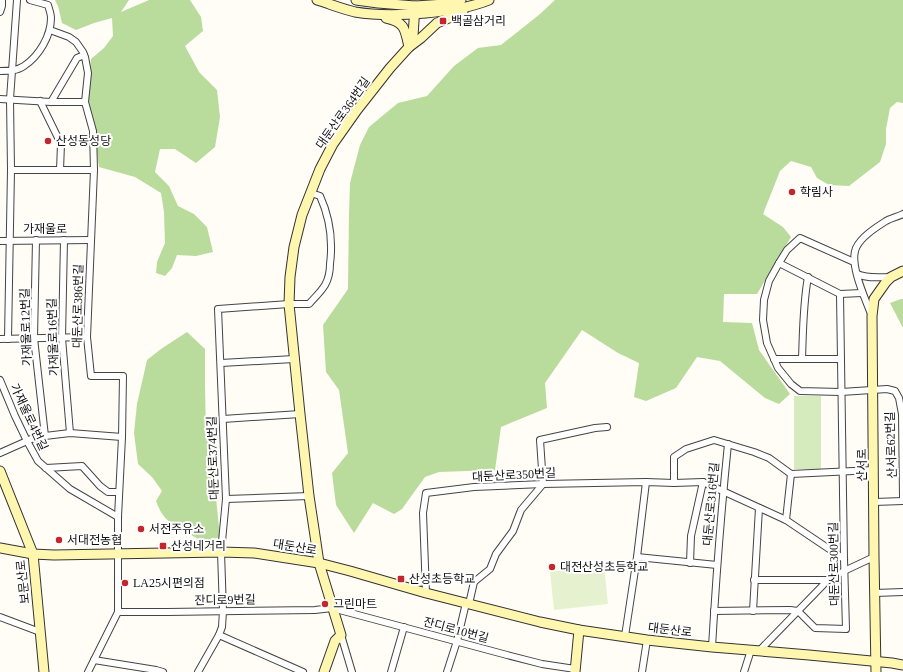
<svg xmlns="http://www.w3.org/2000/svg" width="903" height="672" font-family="'Times New Roman','Noto Sans KR',serif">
	<rect width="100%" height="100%" fill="#fffdf5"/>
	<rect fill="#d5ebbd" x="794" y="396" width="27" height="73"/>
	<g fill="#b9dc9c">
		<path d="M55 0H129L121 12 149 0H190L201 17 203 31 185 46 199 72 217 90 220 117 215 147 196 163 175 149H160L155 172 169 186 178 206 194 214 207 227 213 252 196 256 177 255 172 268 165 276 156 273 157 262 165 243 164 212 161 193 135 177 99 167 97 153 95 125 87 100 91 59 104 48 113 36 112 18 94 23 76 30 62 23 58 6Z"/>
		<path d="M555 0H903V103L897 102 890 108 886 129V144L880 162 849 186 829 185 817 178 811 167 791 161 780 171 763 214 783 227 791 237 757 294H724L723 322 752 323 759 350 790 394 779 404 765 398 720 361 697 357 676 388 646 401 634 397 639 363 618 353 582 330 545 383 547 408 501 427 495 470 439 472 425 477 402 509 394 514 373 503 354 533 336 505 332 473 348 453 339 390 326 372 323 325 348 289 349 214 350 183 360 145 369 127 398 103 427 96 454 66 478 48 501 45 540 14Z"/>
		<path d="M901 299H903V328L890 303Z"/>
		<path d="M187 332 205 349V385L206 436 213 438 215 488 220 537 203 542C193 535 169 525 163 515 160 511 158 506 156 501L162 491 152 477 138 464 134 433 137 404 147 360 161 349Z"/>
	</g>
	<path fill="#e6f2cf" d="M604 566 608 604 554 610 550 572Z"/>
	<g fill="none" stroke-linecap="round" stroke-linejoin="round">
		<defs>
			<g id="street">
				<path d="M0 12 2 6V0"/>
				<path d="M50 30 69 37 76 42 83 52 85 57 88 73 85 102 93 131 94 170 87 337 91 376H123L122 437 118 517V612L88 672"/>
				<path d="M0 71C8 71 17 71 24 66 39 56 51 36 51 18 51 14 49 9 48 5L30 0"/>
				<path d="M0 99 51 102H85"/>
				<path d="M40 101 61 144 60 170"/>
				<path d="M51 102 77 58 84 55"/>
				<path d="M11 170H94"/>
				<path d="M36 240 34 338 45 436"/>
				<path d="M64 240 62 338 70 433"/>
				<path d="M0 241 91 240"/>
				<path d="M854 262 800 238 787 250 779 263 769 281 764 300 763 320 767 343 778 368 791 384 800 391 841 392 887 389 895 391 899 398 902 414 903 498"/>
				<path d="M779 263 840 294"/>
				<path d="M857 274C868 279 880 277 891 277"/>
				<path d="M840 294 862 293"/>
				<path d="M871 314C865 298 849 264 856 248 861 237 875 228 886 221 891 218 897 217 903 214"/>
				<path d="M0 339 87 337"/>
				<path d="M8 339 11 170 10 99 12 71 17 0"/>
				<path d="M774 359H841"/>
				<path d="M802 359C803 332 803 304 808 277"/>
				<path d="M221 363 294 359"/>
				<path d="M0 380 15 416 27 441 38 461 70 489 118 517"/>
				<path d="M223 419 300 414"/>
				<path d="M0 453 27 441 31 439 45 436 70 433 122 437"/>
				<path d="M46 468 82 466 100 486 108 492H119"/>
				<path d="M674 483V457L686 449 714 440 754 452 769 458 791 474 874 470"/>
				<path d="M226 499 309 496"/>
				<path d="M874 502 903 501"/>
				<path d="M786 520 791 474"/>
				<path d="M637 557 717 565"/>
				<path d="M690 563 691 536 703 482"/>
				<path d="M754 580H828"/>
				<path d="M426 593 423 513 426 493 474 487 543 484 646 482 674 483 703 482 786 520 844 559"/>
				<path d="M875 593 903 592"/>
				<path d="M469 604 474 582 490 569 496 554 513 531 521 510 543 484 540 440 595 428 607 427"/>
				<path d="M714 611 790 610 798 611 815 628 846 629 844 559 840 294"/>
				<path d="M753 611 759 508"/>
				<path d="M118 612H167L315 610 332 608 507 655 542 664 575 669"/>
				<path d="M0 617 40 632"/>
				<path d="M219 635 303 672"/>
				<path d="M341 635 352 672"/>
				<path d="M625 636 637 557 646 482"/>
				<path d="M712 647C716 579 721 512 728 444"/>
				<path d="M759 651 828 580 844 571 874 557"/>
				<path d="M94 660 156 670 163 672"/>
				<path d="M198 672 219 635 222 627 223 611 221 552 226 499 218 309 289 304H309C314 298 321 292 325 285 329 278 330 271 330 264 333 240 330 218 320 196L311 193"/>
				<path d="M391 672 404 627"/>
				<path d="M447 672 457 641 466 603"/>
				<path d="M642 672 647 640"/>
				<path d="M744 672 751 650"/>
			</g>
			<g id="secondary">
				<path d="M317 0C330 4 342 9 355 12 379 16 403 15 426 13 448 11 469 8 489 0"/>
				<path d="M356 0 378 3 415 6 445 4 461 0"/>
				<path d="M386 18C405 22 405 29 409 47L421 38 437 23 463 12"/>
				<path d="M0 471 33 554 44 672"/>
				<path d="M0 548 33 554 54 555 221 552 254 553 319 563 350 571 426 593 481 607 540 622 579 630 647 640 712 647 809 655 892 663 903 665"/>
				<path d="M324 672 335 641 341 635 319 563 314 529 309 496 300 414 289 304 290 277 294 247 302 215 320 169 333 144 357 110 390 68 409 47 413 36 415 6"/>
				<path d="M575 672 579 630"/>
				<path d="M876 672 874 557 872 316 874 299 886 282 891 277 903 271"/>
			</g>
		</defs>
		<use href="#street" stroke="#444" stroke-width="8"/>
		<use href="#secondary" stroke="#333" stroke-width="11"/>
		<use href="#street" stroke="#fff" stroke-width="6"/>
		<use href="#secondary" stroke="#fff6b0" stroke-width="9"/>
	</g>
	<g fill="#c4262e" stroke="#fff" stroke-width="1.5">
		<rect x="439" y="17" width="8" height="8" rx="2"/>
		<circle cx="48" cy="141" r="4"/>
		<circle cx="792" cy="192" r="4"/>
		<circle cx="141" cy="529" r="4"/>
		<circle cx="59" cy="540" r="4"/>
		<rect x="159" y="542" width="8" height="8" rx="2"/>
		<circle cx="552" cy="567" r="4"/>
		<rect x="397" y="575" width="8" height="8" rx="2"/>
		<circle cx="125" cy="583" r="4"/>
		<circle cx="325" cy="604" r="4"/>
	</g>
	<g text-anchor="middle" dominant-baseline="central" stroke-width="4" stroke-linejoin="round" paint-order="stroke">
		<g font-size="12" fill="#111" stroke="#fff" text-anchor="start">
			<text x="451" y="21">백골삼거리</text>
			<text x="56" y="141">산성동성당</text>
			<text x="800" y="192">학림사</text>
			<text x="149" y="529">서전주유소</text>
			<text x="67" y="540">서대전농협</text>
			<text x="171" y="546">산성네거리</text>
			<text x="560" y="567">대전산성초등학교</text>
			<text x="409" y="579">산성초등학교</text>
			<text x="133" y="583">LA25시편의점</text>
			<text x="333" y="604">그린마트</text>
		</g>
		<g font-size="12" fill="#111" stroke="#fff">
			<text transform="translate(343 113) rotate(-55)">대둔산로364번길</text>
			<text x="45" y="229">가재울로</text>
			<text transform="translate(78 306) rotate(-89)">대둔산로386번길</text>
			<text transform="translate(26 327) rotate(-92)">가재울로12번길</text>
			<text transform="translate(53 337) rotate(-92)">가재울로16번길</text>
			<text transform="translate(29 417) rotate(65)">가재울로4번길</text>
			<text transform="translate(891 445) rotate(-92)">산서로62번길</text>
			<text transform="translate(213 458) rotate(-92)">대둔산로374번길</text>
			<text transform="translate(862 465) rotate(-90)">산서로</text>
			<text transform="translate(514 475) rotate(-3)">대둔산로350번길</text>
			<text transform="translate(711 504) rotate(-85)">대둔산로316번길</text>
			<text transform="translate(295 547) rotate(9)">대둔산로</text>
			<text transform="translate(834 564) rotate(-91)">대둔산로300번길</text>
			<text transform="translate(23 582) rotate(-96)">보문산로</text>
			<text transform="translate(225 600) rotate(-1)">잔디로9번길</text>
			<text transform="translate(456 630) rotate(15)">잔디로10번길</text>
			<text transform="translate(670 630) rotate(7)">대둔산로</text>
		</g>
	</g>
</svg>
